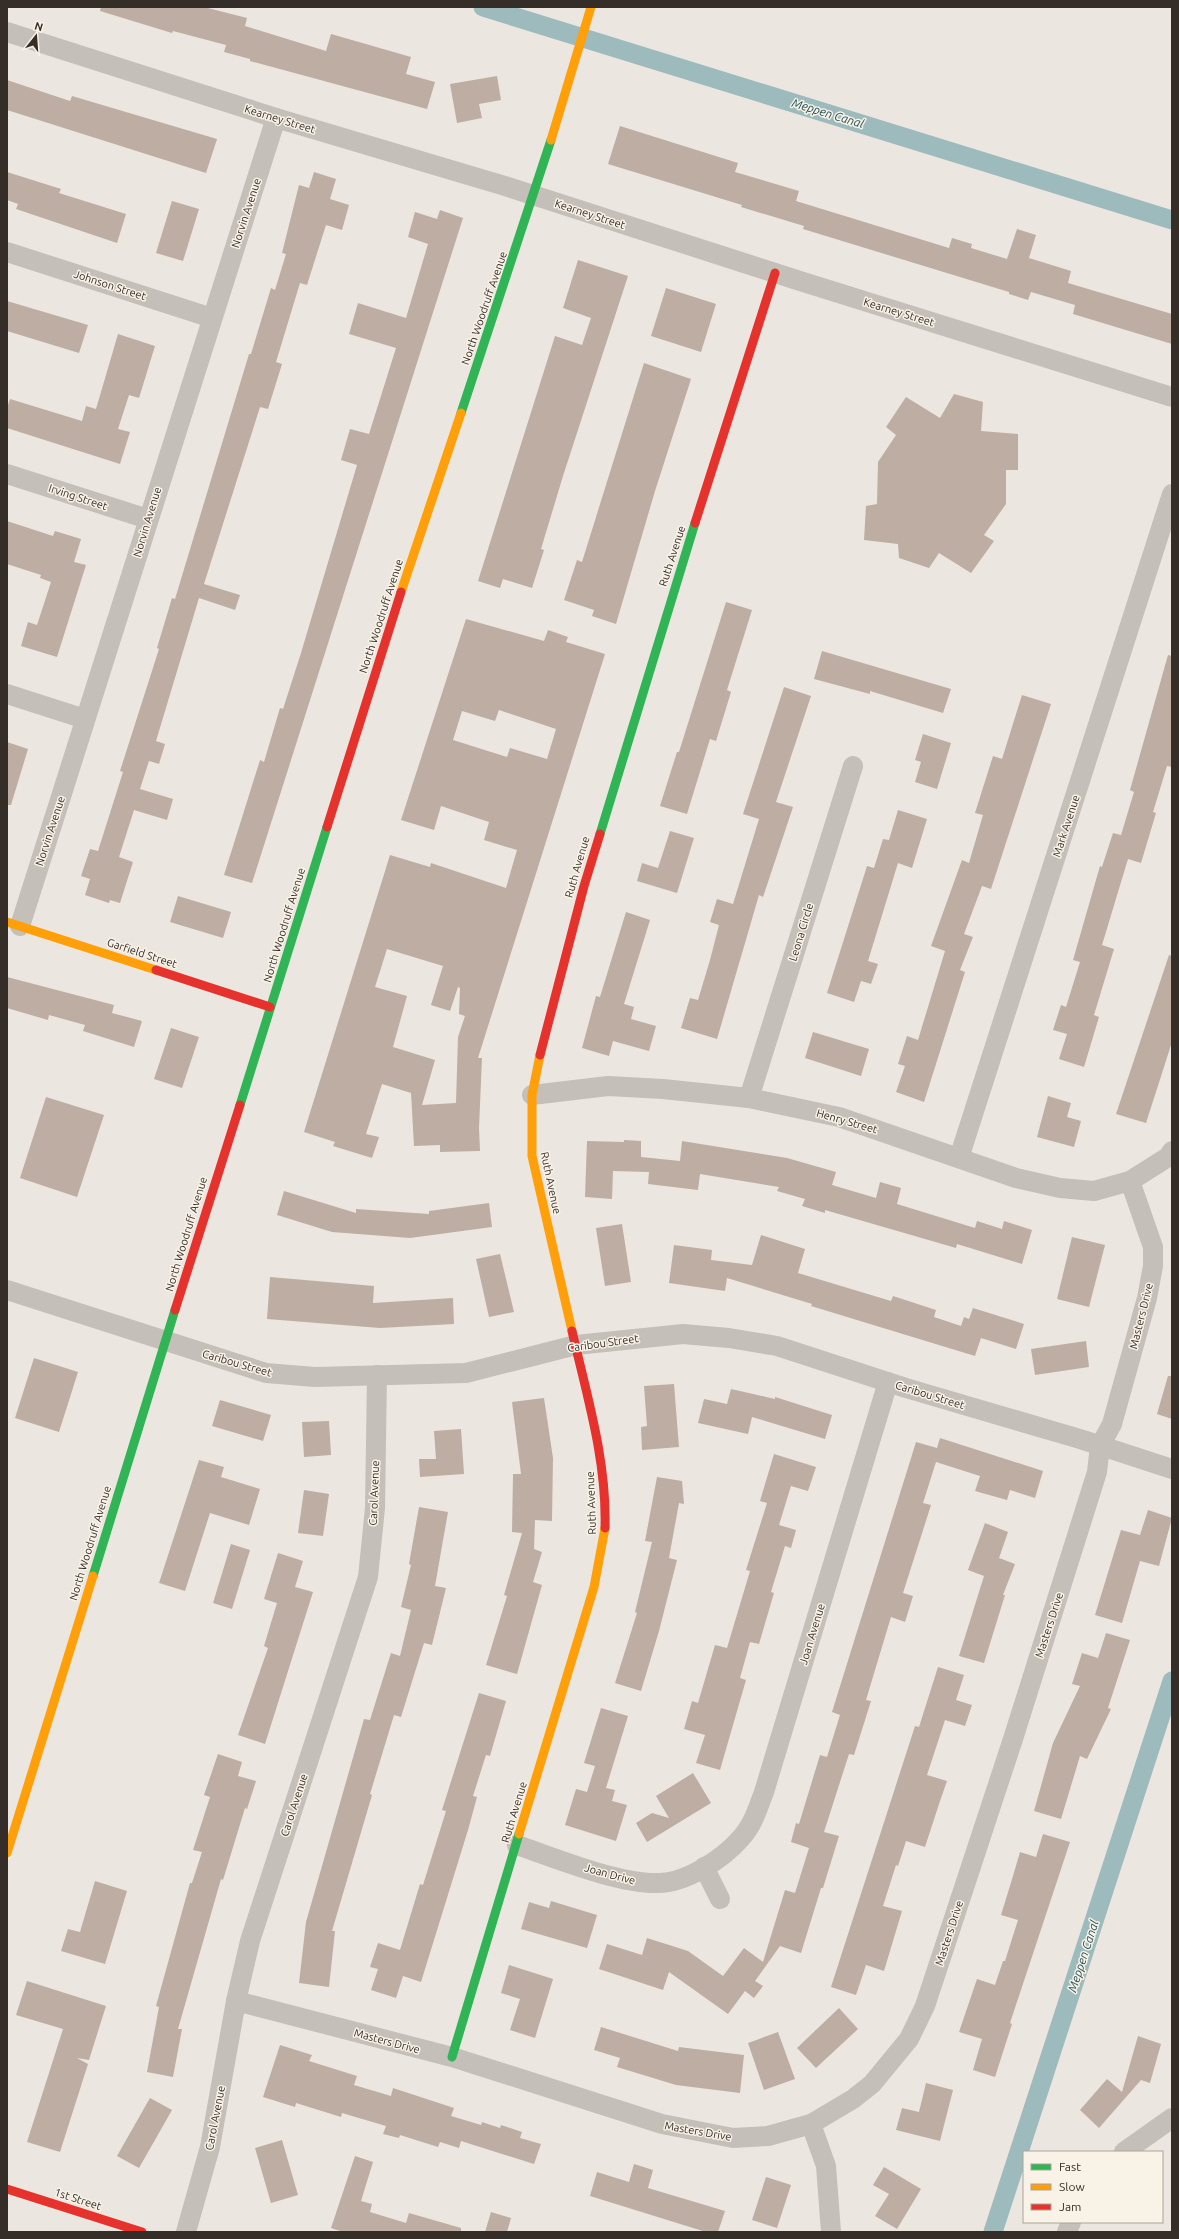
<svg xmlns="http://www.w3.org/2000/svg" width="1179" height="2239" font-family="Ubuntu,sans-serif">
	<rect width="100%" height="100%" fill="#ebe7e0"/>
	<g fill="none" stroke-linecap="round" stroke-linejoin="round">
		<g stroke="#9dbabc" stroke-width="19">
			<path d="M483 7 1172 220"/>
			<path d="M993 2232 1172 1681"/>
		</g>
	</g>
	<g fill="#beada2" fill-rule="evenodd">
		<path d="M101 7H204L247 18 245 26 326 51 331 34 411 57 406 74 435 82 427 109 250 61V59L224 52 226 45 173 31 172 33 100 11Z"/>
		<path d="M497 76 501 100 479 104 482 118 457 123 450 84Z"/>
		<path d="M7 80 70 101 72 96 217 139 206 173 7 110Z"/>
		<path d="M620 126 738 163 735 172 799 191 796 201 949 248 952 238 972 244 971 248 1007 259 1017 229 1036 235 1029 258 1071 271 1068 283 1172 314V344L1073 314 1075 305 1031 292 1028 300 1009 294V292L803 229 804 226 741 207 742 205 608 164Z"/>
		<path d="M7 172 61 189 59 193 126 214 117 243 16 209 18 204 7 200Z"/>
		<path d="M314 172 336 179 330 199 349 205 342 230 326 225 307 285 300 283 276 362 282 364 268 409 260 407 204 584 240 595 235 610 199 598 156 741 165 744 159 764 149 761 140 789 173 799 167 820 134 810 119 857 133 862 120 903 110 900 109 903 85 895 90 879 81 876 90 849 98 851 123 772 120 771 159 649 157 648 172 598 175 599 249 354H251L271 288 275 290 286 254 282 253 299 185 309 188Z"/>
		<path d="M172 201 199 209 183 261 156 253Z"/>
		<path d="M440 210 463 218 252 883 224 875 260 760 264 762 280 708 283 709 301 653 357 465 341 460 350 429 369 434 396 348 349 334 358 303 406 318 428 244 408 237 415 212 437 219Z"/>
		<path d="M578 260 628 276 563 476 541 549 544 550 532 588 503 579 500 588 478 581 555 336 582 345 591 318 563 308Z"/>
		<path d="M666 288 716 304 701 352 651 336Z"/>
		<path d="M7 301 88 325 79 353 7 331Z"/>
		<path d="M118 334 155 346 139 398 129 395 118 429 130 432 120 464 7 428V408L10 399 82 421 86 406 96 409Z"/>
		<path d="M644 363 691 379 655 491 616 624 592 616 594 610 564 600 577 560 582 562Z"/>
		<path d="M954 394 983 402 981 431 1018 434V470H1006V504L984 535 994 541 971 573 939 553 929 568 899 558 898 544 864 540 866 506 877 504 878 462 896 435 886 427 906 397 940 418Z"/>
		<path d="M7 521 53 536 55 531 81 539 74 562 86 565 57 657 21 646 28 622 37 625 51 582 40 578 41 575 7 564Z"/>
		<path d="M726 602 752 610 727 690 731 692 716 741 710 739 687 814 660 806 677 752H679Z"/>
		<path d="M466 619 544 641 548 630 568 637 566 642 605 654 478 1058H482L479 1128 480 1151 440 1152V1145L414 1146 411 1093 382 1084 366 1134 379 1137 372 1158 333 1146 335 1142 304 1132 390 855 430 867 431 863 506 888 517 850 484 840 489 822 441 806 434 830 401 820ZM499 710 556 729 547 759 510 748 507 757 453 740 462 711 495 721ZM387 949 443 966 431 1005 450 1011 458 987 460 988 459 1014 465 1016 458 1037 456 1103 422 1105 435 1060 393 1047 407 996 375 987Z"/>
		<path d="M822 651 951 689 943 713 870 691V694L814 679Z"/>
		<path d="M1168 655 1172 656V767L1167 766 1153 812 1156 813 1141 863 1128 859 1102 945 1114 949 1094 1015 1099 1017 1084 1067 1059 1059 1067 1034 1053 1030 1061 1005 1066 1007 1080 962 1073 960 1100 866 1102 867 1113 833 1121 835 1134 792 1130 790Z"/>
		<path d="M784 687 811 696 776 802 793 807 763 897 759 895 717 1039 681 1028 690 998 698 1000 710 960 719 925 710 922 717 899 733 904 759 819 743 814Z"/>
		<path d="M1022 695 1051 704 991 889 982 886 964 934 973 937 960 970 965 972 924 1102 896 1092 905 1066 898 1064 907 1036 918 1040 945 951 931 946 962 860 969 863 983 815 975 813 993 756 1002 759Z"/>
		<path d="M923 734 951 743 937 789 915 782 921 762 915 760Z"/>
		<path d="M7 742 28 749 11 805H7Z"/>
		<path d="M898 810 927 819 912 868 898 863 868 961 878 964 871 984 861 981 854 1002 827 993 867 866 874 868 883 839 889 840Z"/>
		<path d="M670 831 694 838 677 893 637 881 642 863 658 868Z"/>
		<path d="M178 896 231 912 223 938 170 922Z"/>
		<path d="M626 912 650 920 624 1004 634 1007 631 1019 656 1026 649 1051 613 1041 609 1056 582 1048 596 996 600 997Z"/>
		<path d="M1169 955 1172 956V1042L1146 1123 1116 1114Z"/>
		<path d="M7 977 114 1005 112 1013 142 1021 134 1047 83 1031 85 1025 49 1015 48 1020 7 1008Z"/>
		<path d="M171 1028 199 1037 182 1088 154 1079Z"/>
		<path d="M813 1032 869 1049 861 1076 805 1058Z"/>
		<path d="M1048 1096 1071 1103 1067 1117 1081 1121 1074 1147 1037 1137Z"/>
		<path d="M46 1097 104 1115 77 1197 20 1178Z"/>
		<path d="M624 1140 641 1141V1157L680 1161 682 1141 787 1158 836 1172 832 1185 876 1198 880 1182 901 1188 897 1204 975 1228 977 1221 1002 1229 1004 1221 1032 1230 1022 1264 957 1244 956 1248 825 1210V1213L802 1206 805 1199 777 1191 779 1187 700 1174 698 1190 648 1184 649 1172 613 1171 612 1199 585 1197 587 1141 624 1142Z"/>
		<path d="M284 1191 356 1213V1209L429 1214V1211L489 1203 492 1227 410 1238 332 1232 277 1215Z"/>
		<path d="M622 1224 631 1282 605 1286 596 1228Z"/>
		<path d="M761 1235 805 1249 798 1273 891 1301 893 1296 936 1310 934 1317 961 1326 964 1317 969 1319 973 1308 1024 1324 1016 1349 981 1338 975 1356 811 1306 812 1304 727 1278 725 1291 669 1283 674 1245 712 1250 711 1260 752 1265Z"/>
		<path d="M1072 1237 1105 1245 1089 1307 1057 1299Z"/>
		<path d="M500 1254 514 1312 489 1317 476 1259Z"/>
		<path d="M270 1277 374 1286 373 1303 453 1298 454 1324 380 1328 267 1319Z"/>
		<path d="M1086 1341 1089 1367 1035 1375 1031 1349Z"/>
		<path d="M34 1358 78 1372 59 1432 15 1418Z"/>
		<path d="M1168 1376H1172V1419L1157 1414Z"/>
		<path d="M674 1384 679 1447 642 1450 641 1427 647 1426 644 1386Z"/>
		<path d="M731 1389 775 1399V1397L832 1415 825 1439 752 1417 748 1434 698 1423 704 1399 727 1404Z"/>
		<path d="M544 1398 553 1458 552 1521 535 1520 534 1549 542 1552 533 1582 542 1585 517 1674 486 1665 507 1596 504 1595 522 1533 512 1532 513 1474H521L512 1402Z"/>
		<path d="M220 1400 271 1415 263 1441 212 1426Z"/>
		<path d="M329 1421 331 1455 304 1457 302 1422Z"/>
		<path d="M461 1429 464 1474 420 1477 419 1459H436L434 1431Z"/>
		<path d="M940 1438 1043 1471 1035 1498 1010 1490 1007 1500 975 1491 980 1476 936 1462 923 1503 931 1505 903 1593 913 1596 905 1622 891 1617 866 1700 871 1701 854 1755 849 1754 824 1832 839 1836 823 1888H821L801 1953 780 1946 755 1981 763 1986 754 1998 745 1991 728 2014 669 1972 663 1990 599 1969 607 1944 642 1955 647 1938 688 1951 723 1976 744 1948 763 1962 785 1890 795 1893 809 1848 791 1842 796 1823 799 1824 820 1755 827 1757 840 1715 832 1712 916 1442 937 1448Z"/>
		<path d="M774 1454 816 1467 808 1491 791 1486 779 1525 796 1530 791 1548 785 1546 771 1592 774 1593 759 1644 750 1642 740 1678 746 1680 720 1770 696 1763 705 1735 684 1729 692 1701 698 1703 715 1645 727 1648 750 1571 746 1570 767 1503 760 1501Z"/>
		<path d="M199 1460 224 1467 221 1477 260 1489 249 1525 210 1513 185 1591 159 1583Z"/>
		<path d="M657 1477 682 1481 684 1504 679 1503 669 1558 677 1560 659 1631 641 1691 615 1683 637 1613 635 1612 652 1542 645 1541Z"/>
		<path d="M304 1490 329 1494 323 1536 298 1533Z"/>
		<path d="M419 1507 448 1512 435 1586 446 1588 432 1645 424 1643 401 1717 394 1715 370 1794 372 1795 332 1931H335L329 1987 299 1983 306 1922 364 1719 370 1720 391 1653 400 1656 411 1610 401 1607 411 1565 409 1564Z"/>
		<path d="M1148 1510 1172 1518 1159 1566 1140 1561 1122 1623 1095 1615 1121 1530 1140 1535Z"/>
		<path d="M985 1523 1008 1532 999 1558 1015 1564 1003 1595H1005L984 1663 959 1656 984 1576 968 1570Z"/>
		<path d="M231 1544 250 1550 232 1609 213 1603Z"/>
		<path d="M278 1553 303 1561 295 1587 313 1592 265 1744 238 1735 268 1648 264 1646 277 1603 264 1599Z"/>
		<path d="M1106 1633 1130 1640 1108 1708 1111 1709 1087 1759 1080 1756 1061 1819 1034 1811 1053 1743 1080 1686 1072 1684 1082 1653 1098 1658Z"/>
		<path d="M938 1667 964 1675 956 1700 972 1705 965 1726 945 1720 927 1775 947 1781 940 1801 925 1847 906 1841 898 1866 896 1865 883 1906 902 1911 884 1971 866 1965 856 1995 831 1987 915 1726 919 1727Z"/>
		<path d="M479 1693 506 1701 490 1756 486 1755 473 1796 477 1797 468 1830 421 1982 403 1976 396 1998 371 1990 378 1969 370 1967 378 1943 400 1950 420 1884 423 1885 446 1811 442 1810Z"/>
		<path d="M601 1708 628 1716 606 1788 615 1790 612 1801 627 1805 616 1841 565 1825 576 1789 587 1792 595 1766 584 1763Z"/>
		<path d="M218 1754 242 1762 238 1776 256 1781 247 1809 245 1808 223 1880 221 1879 178 2029H182L173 2077 147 2072 159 2007 156 2006 190 1883H192L202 1852 193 1850 210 1797 204 1795Z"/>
		<path d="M693 1773 711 1803 647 1842 636 1823 652 1813 669 1818 656 1796Z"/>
		<path d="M1043 1834 1070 1842 1010 2023 1012 2024 995 2077 973 2070 982 2039 959 2032 977 1979 995 1985 1003 1961H1005L1018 1920 1001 1915 1013 1876 1020 1852 1036 1857Z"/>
		<path d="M95 1881 127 1891 105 1964 61 1951 68 1929 80 1932Z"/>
		<path d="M551 1901 597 1915 587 1948 521 1929 529 1902 549 1908Z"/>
		<path d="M509 1965 553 1979 535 2038 510 2030 520 1999 501 1993Z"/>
		<path d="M27 1981 106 2006 89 2060 77 2058 88 2064 60 2152 27 2142 63 2029 16 2015Z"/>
		<path d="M839 2008 858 2029 816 2068 797 2048Z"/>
		<path d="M601 2027 678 2051 679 2047 744 2055 740 2093 676 2085 617 2067 620 2058 594 2050Z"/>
		<path d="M778 2032 795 2079 764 2090 748 2043Z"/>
		<path d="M1138 2036 1161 2044 1150 2083 1141 2080 1099 2128 1080 2110 1107 2079 1122 2092Z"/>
		<path d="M280 2045 312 2055 309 2061 357 2076 354 2085 391 2096 393 2088 454 2108 451 2116 481 2125 482 2122 500 2128 501 2125 522 2132 520 2138 541 2144 534 2164 461 2141 459 2148 440 2142 438 2147 400 2135 399 2138 383 2134 386 2126 342 2113 341 2117 296 2103 295 2107 263 2097Z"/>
		<path d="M926 2083 953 2090 940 2141 896 2130 902 2108 919 2112Z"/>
		<path d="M150 2098 172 2110 139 2168 117 2156Z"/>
		<path d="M282 2140 298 2195 271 2203 255 2148Z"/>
		<path d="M355 2156 373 2162 361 2201 372 2204 370 2212 406 2223 409 2213 461 2228V2232H343L331 2228Z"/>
		<path d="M634 2164 653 2170 648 2188 725 2211 718 2232H706L590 2196 597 2172 629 2182Z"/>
		<path d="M884 2167 921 2189 897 2229 875 2216 889 2194 873 2185Z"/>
		<path d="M766 2177 791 2185 777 2228 752 2220Z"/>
		<path d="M491 2212 511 2218 507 2232H485Z"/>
	</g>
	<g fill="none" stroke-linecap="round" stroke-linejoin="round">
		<g stroke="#c5bfb9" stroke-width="20">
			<path d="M7 32 276 118 505 186 800 281 1172 397"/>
			<path d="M7 252 212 318"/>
			<path d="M7 474 148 519"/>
			<path d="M7 694 85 719"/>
			<path d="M20 926 276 118"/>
			<path d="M532 1095 608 1086 663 1089 749 1098 839 1117 1016 1178 1060 1188 1094 1191 1130 1181 1168 1157 1172 1151"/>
			<path d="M749 1098 853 766"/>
			<path d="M959 1158 1172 494"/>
			<path d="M7 1290 266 1373 315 1377 466 1373 576 1345 683 1334 729 1338 777 1346 906 1388 1080 1439 1172 1469"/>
			<path d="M517 1845C555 1858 618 1884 658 1883 686 1883 723 1859 741 1838 753 1825 758 1808 764 1792L888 1382"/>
			<path d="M704 1867 720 1899"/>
			<path d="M236 2001 452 2057 662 2124 733 2138 768 2136 811 2124 853 2099 872 2084 909 2039 925 2006 1013 1739 1097 1472 1100 1446 1112 1424 1147 1298 1153 1266V1247L1130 1181"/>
			<path d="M811 2124 826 2166 831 2232"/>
			<path d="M1124 2152 1172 2118"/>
			<path d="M186 2232 210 2147 236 2001 250 1941 368 1577 375 1508 377 1375"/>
			<path d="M1067 2232 1071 2222"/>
		</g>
		<g stroke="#30b455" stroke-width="9">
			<path d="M461 413 551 140"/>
			<path d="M600 834 695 523"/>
			<path d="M240 1105 327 827"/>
			<path d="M93 1576 175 1310"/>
			<path d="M452 2057 519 1834"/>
		</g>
		<g stroke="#ff9f0a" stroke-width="9">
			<path d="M551 140 591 7"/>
			<path d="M401 592 461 413"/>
			<path d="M7 922 156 970"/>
			<path d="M540 1055 532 1095V1156L572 1331"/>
			<path d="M519 1834 594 1587 605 1528"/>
			<path d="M7 1853 93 1576"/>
		</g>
		<g stroke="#e5322d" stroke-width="9">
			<path d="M695 523 775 273"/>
			<path d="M327 827 401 592"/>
			<path d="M156 970 270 1007"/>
			<path d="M540 1055 584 886 600 834"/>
			<path d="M175 1310 240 1105"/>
			<path d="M572 1331C587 1396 607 1461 605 1528"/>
			<path d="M7 2189 142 2232"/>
		</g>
	</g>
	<g text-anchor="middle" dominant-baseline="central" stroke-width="3" stroke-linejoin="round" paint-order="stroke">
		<g font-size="11" fill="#352d28" stroke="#f8f2e7">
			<text transform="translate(280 119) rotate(17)">Kearney Street</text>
			<text transform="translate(246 213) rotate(-72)">Norvin Avenue</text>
			<text transform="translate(590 214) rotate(18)">Kearney Street</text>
			<text transform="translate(110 285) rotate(18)">Johnson Street</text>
			<text transform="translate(484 308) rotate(-71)">North Woodruff Avenue</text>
			<text transform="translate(899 312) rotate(17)">Kearney Street</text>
			<text transform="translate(78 497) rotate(18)">Irving Street</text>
			<text transform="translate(147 522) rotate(-73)">Norvin Avenue</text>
			<text transform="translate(672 556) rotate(-72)">Ruth Avenue</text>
			<text transform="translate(381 616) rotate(-72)">North Woodruff Avenue</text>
			<text transform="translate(1066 826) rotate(-72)">Mark Avenue</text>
			<text transform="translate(50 831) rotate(-72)">Norvin Avenue</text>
			<text transform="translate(577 867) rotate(-74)">Ruth Avenue</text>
			<text transform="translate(284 925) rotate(-73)">North Woodruff Avenue</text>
			<text transform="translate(801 932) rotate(-73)">Leona Circle</text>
			<text transform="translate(142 953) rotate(18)">Garfield Street</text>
			<text transform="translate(847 1121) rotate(16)">Henry Street</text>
			<text transform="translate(551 1183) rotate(78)">Ruth Avenue</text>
			<text transform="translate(186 1234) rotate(-73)">North Woodruff Avenue</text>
			<text transform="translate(1141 1316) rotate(-76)">Masters Drive</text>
			<text transform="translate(603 1343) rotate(-8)">Caribou Street</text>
			<text transform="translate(237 1363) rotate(16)">Caribou Street</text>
			<text transform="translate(930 1395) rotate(17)">Caribou Street</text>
			<text transform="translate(374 1493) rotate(-88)">Carol Avenue</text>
			<text transform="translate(591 1503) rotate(-92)">Ruth Avenue</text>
			<text transform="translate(90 1543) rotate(-73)">North Woodruff Avenue</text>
			<text transform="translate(1049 1625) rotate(-72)">Masters Drive</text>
			<text transform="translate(812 1634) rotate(-73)">Joan Avenue</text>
			<text transform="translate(294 1805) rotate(-72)">Carol Avenue</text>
			<text transform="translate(514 1812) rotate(-73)">Ruth Avenue</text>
			<text transform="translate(610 1874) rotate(15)">Joan Drive</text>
			<text transform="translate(949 1933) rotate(-72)">Masters Drive</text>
			<text transform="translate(387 2041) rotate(15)">Masters Drive</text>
			<text transform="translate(215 2118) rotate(-79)">Carol Avenue</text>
			<text transform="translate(698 2131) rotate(10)">Masters Drive</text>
			<text transform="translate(78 2199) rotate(18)">1st Street</text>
		</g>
		<g font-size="12" font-style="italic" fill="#1f4c54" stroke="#f8f2e7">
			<text transform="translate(828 113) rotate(17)">Meppen Canal</text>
			<text transform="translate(1083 1956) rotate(-72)">Meppen Canal</text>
		</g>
	</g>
	<rect width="1179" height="2239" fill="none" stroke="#352d28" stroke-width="16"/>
	<rect x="1023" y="2151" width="140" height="72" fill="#f8f2e7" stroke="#aaa39b"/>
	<rect x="1031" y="2164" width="20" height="6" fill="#30b455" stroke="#aaa39b"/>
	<text x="1059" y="2171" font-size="12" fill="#352d28">Fast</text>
	<rect x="1031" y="2184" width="20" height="6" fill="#ff9f0a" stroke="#aaa39b"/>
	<text x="1059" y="2191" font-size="12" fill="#352d28">Slow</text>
	<rect x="1031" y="2204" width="20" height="6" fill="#e5322d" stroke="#aaa39b"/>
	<text x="1059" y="2211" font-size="12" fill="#352d28">Jam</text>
	<g transform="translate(36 36) rotate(17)" stroke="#f8f2e7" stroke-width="3" paint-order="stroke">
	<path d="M0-3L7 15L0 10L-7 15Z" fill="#352d28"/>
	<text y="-6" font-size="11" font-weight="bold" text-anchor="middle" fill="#352d28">N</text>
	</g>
</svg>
